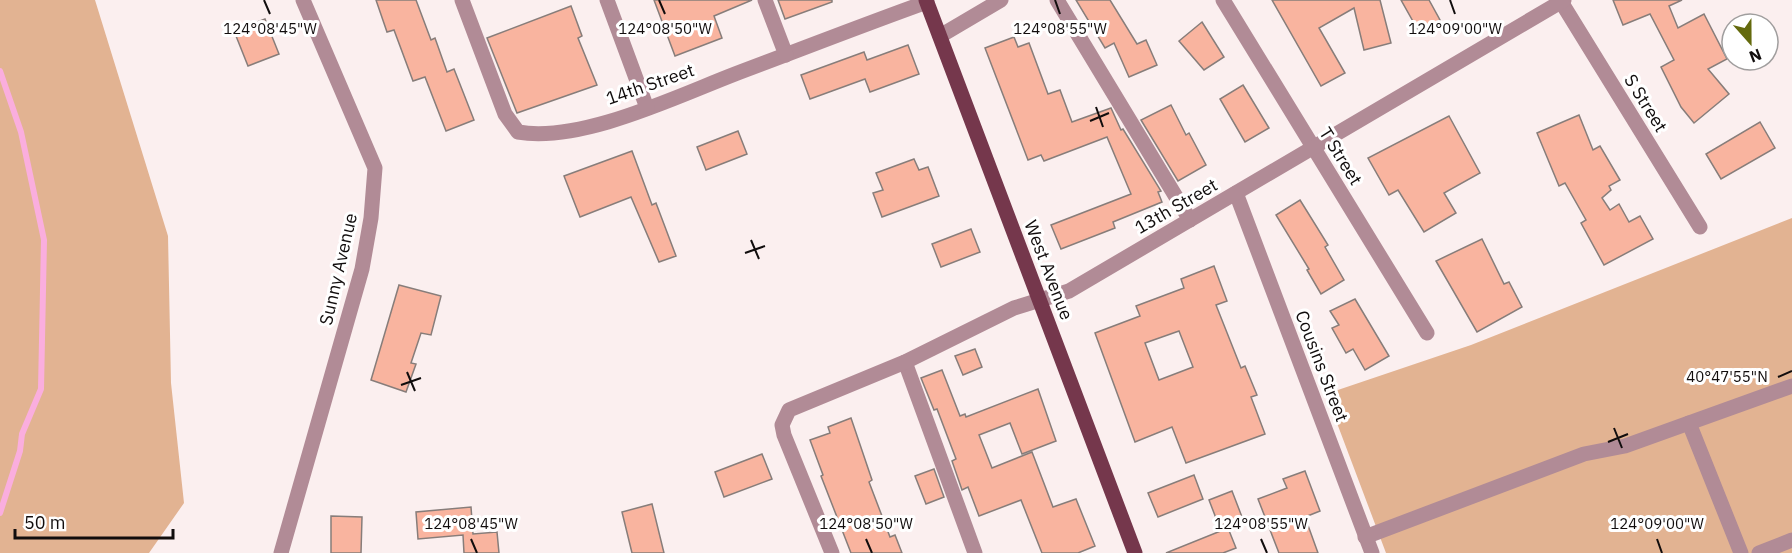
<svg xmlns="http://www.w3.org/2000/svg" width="1792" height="553" font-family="'IBM Plex Sans',sans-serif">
	<rect width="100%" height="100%" fill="#fbefef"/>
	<g fill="#e2b392">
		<path d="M0 0H95L168 236 171 383 184 503 149 553H0Z"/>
		<path d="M1792 218V553H1386L1326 394 1471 345Z"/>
	</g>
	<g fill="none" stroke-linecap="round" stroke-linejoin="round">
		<path stroke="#faaede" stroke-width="6" d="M0 71 21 132 44 240 41 389 22 434 20 451 0 513"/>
	</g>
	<g fill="#f9b49f" stroke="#877d7a" stroke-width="1.5" fill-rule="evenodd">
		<path d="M376 0H416L431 40 435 38 447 72 454 69 474 120 446 131 425 77 413 81 394 30 387 32Z"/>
		<path d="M654 0H752L714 16 722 38 675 56Z"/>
		<path d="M778 0H832V2L785 19Z"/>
		<path d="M1076 0H1110L1137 44 1146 40 1157 65 1129 77 1114 43 1105 48Z"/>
		<path d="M1272 0H1380L1391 43 1364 50 1354 8 1319 28 1345 73 1321 86Z"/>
		<path d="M1401 0H1429L1440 20 1419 32Z"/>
		<path d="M1613 0H1682L1669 6 1678 28 1704 14 1727 59 1708 69 1729 94 1694 123 1681 107 1661 67 1674 60 1650 14 1623 25Z"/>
		<path d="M571 6 582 36 578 38 597 85 517 113 487 38Z"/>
		<path d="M265 19 279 54 248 66 234 31Z"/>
		<path d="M1202 22 1224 57 1204 70 1179 41Z"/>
		<path d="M1014 37 1018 47 1029 43 1048 94 1060 90 1072 122 1111 108 1121 130 1123 129 1161 191 1158 192 1162 202 1113 222 1115 228 1061 249 1051 225 1131 194 1107 137 1044 161 1041 155 1028 160 985 48Z"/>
		<path d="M908 45 919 74 870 92 865 79 810 99 801 75 864 52 867 60Z"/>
		<path d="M1243 85 1269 128 1245 142 1220 99Z"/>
		<path d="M1171 105 1186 135 1189 133 1206 165 1178 181 1141 120Z"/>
		<path d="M1579 115 1593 150 1600 146 1620 180 1609 186 1611 190 1602 198 1610 210 1619 204 1629 222 1640 216 1653 239 1604 265 1581 223 1586 220 1565 183 1559 186 1537 133Z"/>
		<path d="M1449 116 1480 173 1444 193 1456 213 1424 232 1398 190 1389 195 1368 158Z"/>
		<path d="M1760 122 1775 148 1721 179 1706 154Z"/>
		<path d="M738 131 747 154 706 170 697 147Z"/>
		<path d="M632 151 652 205 656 203 676 256 659 262 631 197 580 217 564 176Z"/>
		<path d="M914 159 919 170 928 167 939 196 882 217 873 193 883 190 876 173Z"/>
		<path d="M1300 200 1328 245 1325 247 1344 280 1321 294 1307 270 1309 269 1276 215Z"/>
		<path d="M971 229 980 252 941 267 932 244Z"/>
		<path d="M1482 239 1504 284 1509 282 1522 307 1477 332 1436 261Z"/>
		<path d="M1214 266 1227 301 1216 305 1241 368 1245 366 1257 395 1251 397 1265 434 1186 463 1172 427 1135 442 1095 333 1140 316 1136 306 1184 288 1181 279ZM1179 331 1193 367 1159 380 1145 343Z"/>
		<path d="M399 285 441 296 431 335 421 333 411 363 416 364 406 392 371 380Z"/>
		<path d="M1355 299 1389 356 1365 370 1353 349 1346 353 1332 328 1339 325 1330 311Z"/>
		<path d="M975 349 982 367 963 375 955 356Z"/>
		<path d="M942 370 960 416 965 414 966 417 1038 389 1056 441 1022 454 1010 423 979 435 992 468 1032 452 1053 507 1076 499 1095 546 1078 553H1042L1021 500 979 516 968 487 962 490 952 461 956 459 937 409 934 410 921 378Z"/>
		<path d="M851 418 872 480 869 482 890 537 895 535 902 553H851L821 476 823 475 810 440 830 433 828 427Z"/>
		<path d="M762 454 772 479 724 497 715 472Z"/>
		<path d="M934 469 944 497 926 504 915 476Z"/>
		<path d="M1305 471 1320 511 1305 517 1318 553H1279L1258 499 1287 488 1283 479Z"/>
		<path d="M1194 475 1203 499 1158 517 1148 493Z"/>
		<path d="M1232 491 1242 517 1219 526 1209 500Z"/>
		<path d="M652 504 664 553H632L622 512Z"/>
		<path d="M471 507 473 534 497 532 499 553H464L463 535 418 539 416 512Z"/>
		<path d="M331 516 362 517 361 553H331Z"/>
		<path d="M1228 528 1236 548 1223 553H1166Z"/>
	</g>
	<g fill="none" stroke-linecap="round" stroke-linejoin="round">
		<g stroke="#b18b96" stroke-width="15">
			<path d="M462 0 505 114 518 132C581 143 675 97 735 74 799 50 863 25 927 2"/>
			<path d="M607 0 647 108"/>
			<path d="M765 0 786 55"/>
			<path d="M1057 0 1190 220"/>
			<path d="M1223 0 1427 333"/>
			<path d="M1560 0 1700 227"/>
			<path d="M940 36 1001 0"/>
			<path d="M1236 193 1372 553"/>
			<path d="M905 362 975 553"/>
			<path d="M1689 423 1741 553"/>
			<path d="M1365 537 1584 454 1625 446 1792 386"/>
			<path d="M281 553 362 269 371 218 375 168 303 0"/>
			<path d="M832 553 784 435 782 425 789 410 905 362 1014 308 1069 291 1564 0"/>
			<path d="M1759 553 1792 540"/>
		</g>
		<path stroke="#75374c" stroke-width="15" d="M926 0 1135 553"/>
	</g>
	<path fill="none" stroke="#110d0d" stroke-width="2" d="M264 0 270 14M659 0 665 14M1055 0 1060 14M1450 0 1455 14M1096 107 1103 127M1090 121 1109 113M751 240 759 259M745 253 765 246M407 372 415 391M1778 377 1792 371M401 385 421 378M1614 428 1622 448M1608 442 1628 434M471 539 477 553M866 539 872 553M1261 539 1267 553M1657 539 1662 553"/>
	<g text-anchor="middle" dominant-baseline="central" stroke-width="6" stroke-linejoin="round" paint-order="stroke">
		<g font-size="18" fill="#110d0d" stroke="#fff">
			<text transform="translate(650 84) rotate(-19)">14th Street</text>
			<text transform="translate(1646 103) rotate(58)">S Street</text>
			<text transform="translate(1341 156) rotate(58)">T Street</text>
			<text transform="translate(1176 206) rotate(-30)">13th Street</text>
			<text transform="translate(338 269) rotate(-77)">Sunny Avenue</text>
			<text transform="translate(1049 270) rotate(69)">West Avenue</text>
			<text transform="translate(1322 366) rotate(69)">Cousins Street</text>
		</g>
	</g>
	<g font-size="15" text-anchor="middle" fill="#110d0d" stroke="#fff" stroke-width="6" stroke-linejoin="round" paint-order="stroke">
		<text x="270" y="34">124°08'45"W</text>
		<text x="665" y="34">124°08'50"W</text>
		<text x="1060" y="34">124°08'55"W</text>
		<text x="1455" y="34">124°09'00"W</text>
		<text x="1727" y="382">40°47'55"N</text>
		<text x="471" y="529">124°08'45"W</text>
		<text x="866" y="529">124°08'50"W</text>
		<text x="1261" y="529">124°08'55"W</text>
		<text x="1657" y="529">124°09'00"W</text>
	</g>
	<g transform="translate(1750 42) rotate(159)"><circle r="28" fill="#ffffff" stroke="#a09e9e" stroke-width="1.5"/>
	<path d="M0-4.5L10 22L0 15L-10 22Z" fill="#646a0d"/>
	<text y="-9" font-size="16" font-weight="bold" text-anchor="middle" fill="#110d0d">N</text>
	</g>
	<path d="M15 529v9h158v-9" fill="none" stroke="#110d0d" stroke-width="3"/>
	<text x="24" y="529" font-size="18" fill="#110d0d" stroke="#ffffff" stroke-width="4.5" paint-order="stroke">50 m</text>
</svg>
